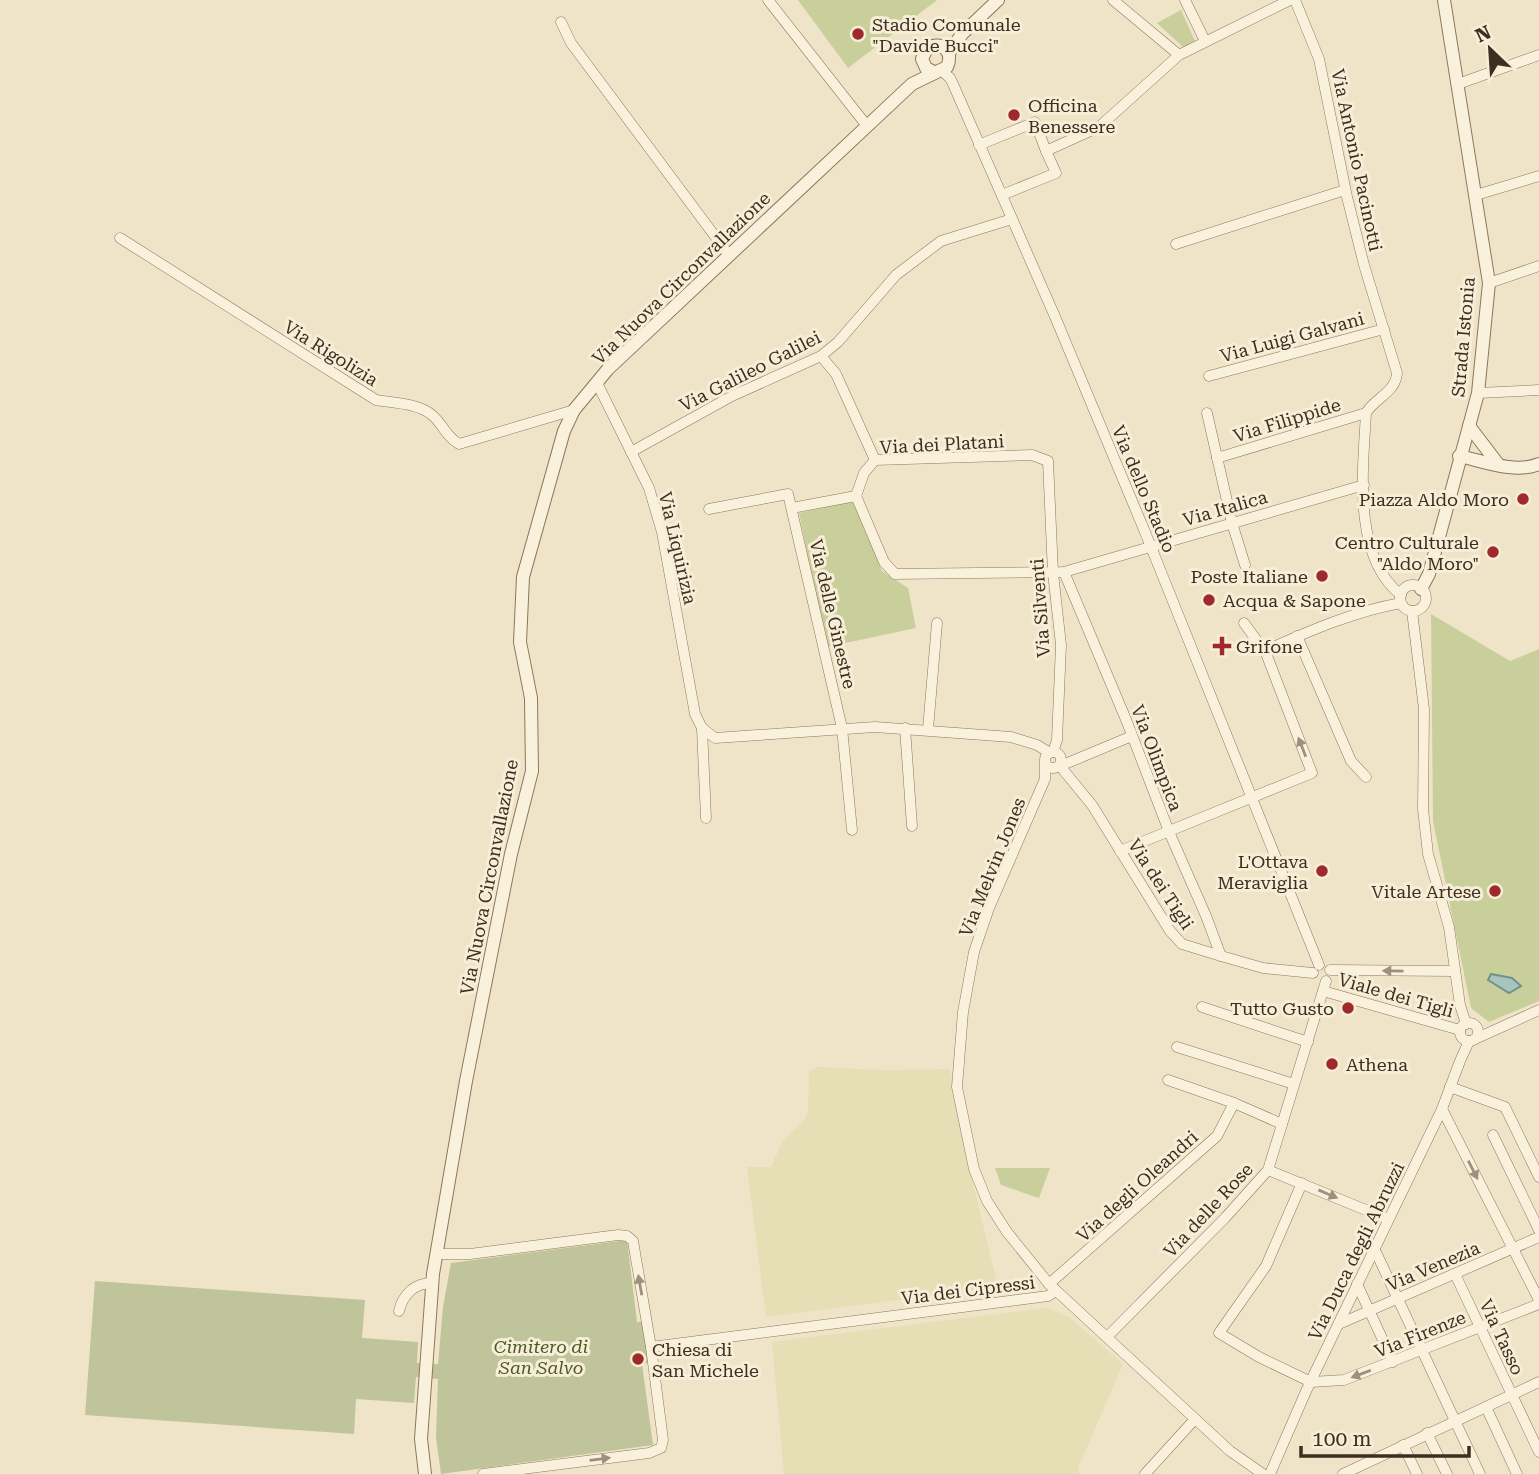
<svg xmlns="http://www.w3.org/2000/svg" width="1539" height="1474" font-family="'Roboto Serif',serif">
	<rect width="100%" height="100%" fill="#f0e4c8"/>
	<g fill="#e6deb5">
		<path d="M817 1067 884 1070 950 1069 966 1154 998 1287 766 1317 747 1167H771L783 1140 805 1120 808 1110 809 1072Z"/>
		<path d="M1047 1308 1069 1317 1123 1364 1078 1468 1079 1474H784L772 1342Z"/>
	</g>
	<g fill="#c9cf9b">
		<path d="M798 0H937L848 68Z"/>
		<path d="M1181 10 1195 41 1183 47 1157 23Z"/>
		<path d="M854 501 882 571 908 588 916 628 827 647 799 513Z"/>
		<path d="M1431 614 1510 661 1539 649V1001L1489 1022 1471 1008 1433 821Z"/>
		<path d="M995 1168H1050L1039 1198 1001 1185Z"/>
	</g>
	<path fill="#bfc49a" d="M627 1240 637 1322 646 1321 651 1362 642 1364 653 1445 441 1474 436 1438 438 1379 416 1377 414 1403 356 1399 354 1434 85 1415 95 1281 365 1300 362 1338 418 1342 417 1363 438 1364 443 1307 451 1263Z"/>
	<path fill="#a9c4bc" stroke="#6f938a" stroke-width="2" d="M1491 974 1512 978 1521 986 1509 993 1488 980Z"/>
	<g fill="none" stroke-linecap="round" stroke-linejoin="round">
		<defs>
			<g id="minor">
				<path d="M768 0 867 126"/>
				<path d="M1113 0 1179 55"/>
				<path d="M1185 0 1205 41"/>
				<path d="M1295 0 1319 59 1347 197 1364 265 1397 373C1396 392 1375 398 1366 413 1363 468 1352 557 1401 595"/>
				<path d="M561 22 571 43 729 255"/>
				<path d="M942 71 950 78 953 84 1056 319 1145 532 1319 965"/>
				<path d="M1458 84 1539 55"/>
				<path d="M979 145 1035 122 1046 151"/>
				<path d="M1002 195 1056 173 1046 151 1099 127 1179 55 1290 0"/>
				<path d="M1476 195 1539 176"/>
				<path d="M120 238 376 400C393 403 418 403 432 415 444 425 444 435 459 444L574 410"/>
				<path d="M1176 244 1345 190"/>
				<path d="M1489 283 1539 266"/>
				<path d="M821 356 836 374 875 460"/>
				<path d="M1209 376 1384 329"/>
				<path d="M597 383 649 488 662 532 695 714 702 728 715 738 875 727 1011 737 1037 745 1050 753"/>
				<path d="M1478 393 1539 390"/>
				<path d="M1207 413 1232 523 1245 565"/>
				<path d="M631 452 732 396 821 356 838 342 896 275 941 241 1012 219"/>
				<path d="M1217 458 1366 413"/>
				<path d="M856 496 884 562 895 574 1064 572 1364 485"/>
				<path d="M856 496 864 473 875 460 1032 455 1048 461 1053 573 1061 645 1057 740 1053 752"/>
				<path d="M792 508 856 496"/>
				<path d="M709 509 788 494 842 728 852 830"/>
				<path d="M1064 572 1127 722 1170 834 1206 916 1221 956"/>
				<circle cx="1413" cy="598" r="13"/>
				<path d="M1412 611 1424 709 1423 809 1428 854 1449 927 1460 1005 1466 1024"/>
				<path d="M1244 623 1260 645 1269 649C1311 630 1356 611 1401 603"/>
				<path d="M1297 636 1351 761 1366 777"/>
				<path d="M702 728 706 818"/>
				<path d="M905 728 912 826"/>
				<path d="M928 729 937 623"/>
				<path d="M1132 736 1060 766 1092 805 1170 931 1182 944 1221 956 1263 968 1313 973"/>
				<circle cx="1053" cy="760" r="8"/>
				<path d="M1045 763V779L989 908 974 952 963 1012 957 1087 974 1169 987 1201 1007 1232 1049 1284 1230 1451 1263 1474"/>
				<path d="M1120 851 1312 773 1264 648"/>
				<path d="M1330 970 1455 971"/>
				<path d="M1323 991 1460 1030"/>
				<path d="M1202 1007 1308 1042"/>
				<circle cx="1469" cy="1032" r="9"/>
				<path d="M1475 1039 1539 1010"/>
				<path d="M1177 1047 1294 1084"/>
				<path d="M1168 1080 1234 1103"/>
				<path d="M1450 1087 1505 1107 1539 1177"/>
				<path d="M1442 1109 1539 1300"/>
				<path d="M1493 1135 1539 1230"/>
				<path d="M1268 1170 1388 1219"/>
				<path d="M1302 1183 1266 1266 1219 1333 1259 1357 1311 1382 1344 1380 1539 1304"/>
				<path d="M1374 1248 1480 1474"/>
				<path d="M437 1254H470L618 1235 627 1236 633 1241 651 1347 663 1440 661 1448 649 1453 483 1474"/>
				<path d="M1455 1274 1539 1452"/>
				<path d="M1049 1284 1217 1136 1234 1103 1282 1124"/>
				<path d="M1357 1284 1393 1362"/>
				<path d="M399 1311C403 1294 415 1283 432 1283"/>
				<path d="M1339 1324 1539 1237"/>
				<path d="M1108 1336 1225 1218 1268 1170 1326 981"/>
				<path d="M651 1347 1048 1296 1056 1291"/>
				<path d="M1486 1407 1517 1474"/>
				<path d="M1427 1433 1447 1474"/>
				<path d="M1403 1445 1417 1474"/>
				<path d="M1145 1474 1195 1419"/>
				<path d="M1270 1474 1307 1389 1442 1109 1460 1061 1469 1041"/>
				<path d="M1343 1474 1539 1382"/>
			</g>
			<g id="tertiary">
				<path d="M949 53 962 34 998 0"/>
				<path d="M1469 426 1498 464"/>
				<path d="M1459 456C1483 461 1515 474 1539 464"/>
				<path d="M1421 589 1429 574 1478 393 1489 283 1444 0"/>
				<path d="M425 1474 421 1439 433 1274 466 1081 511 854 532 771 531 698 520 642 523 577 564 431 574 410 608 369 912 84 947 67C954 52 942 40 927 48L922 59 926 68 934 72"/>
			</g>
		</defs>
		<use href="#minor" stroke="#8d765c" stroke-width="11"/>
		<use href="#tertiary" stroke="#8d765c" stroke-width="14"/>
		<use href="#minor" stroke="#faf1dc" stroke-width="10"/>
		<use href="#tertiary" stroke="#faf1dc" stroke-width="12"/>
	</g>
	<defs><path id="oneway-solid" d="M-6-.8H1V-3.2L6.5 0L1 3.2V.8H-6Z" transform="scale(1.75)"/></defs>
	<g fill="#9c907e">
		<use href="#oneway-solid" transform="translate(1302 747) rotate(-111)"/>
		<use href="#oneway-solid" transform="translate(1393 971) rotate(-179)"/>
		<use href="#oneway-solid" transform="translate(1473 1170) rotate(63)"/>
		<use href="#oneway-solid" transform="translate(1328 1194) rotate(23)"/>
		<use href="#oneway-solid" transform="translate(640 1285) rotate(-100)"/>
		<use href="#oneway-solid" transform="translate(1361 1374) rotate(159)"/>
		<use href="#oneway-solid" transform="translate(600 1459) rotate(-7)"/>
	</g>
	<g fill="#9e2a2b" stroke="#f7eed8" stroke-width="2.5">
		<circle cx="858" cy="34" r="7"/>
		<circle cx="1014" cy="115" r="7"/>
		<circle cx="1523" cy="499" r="7"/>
		<circle cx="1493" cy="552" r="7"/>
		<circle cx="1322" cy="576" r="7"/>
		<circle cx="1209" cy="600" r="7"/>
		<path d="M1218.5 635.5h7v7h7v7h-7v7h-7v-7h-7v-7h7z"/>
		<circle cx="1322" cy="871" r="7"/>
		<circle cx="1495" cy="891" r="7"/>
		<circle cx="1348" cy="1008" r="7"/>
		<circle cx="1332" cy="1064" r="7"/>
		<circle cx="638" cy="1359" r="7"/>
	</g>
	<g text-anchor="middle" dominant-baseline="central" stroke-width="6" stroke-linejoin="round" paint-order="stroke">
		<g font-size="18" fill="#3d2e20" stroke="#f7eed8" text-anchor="start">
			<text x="872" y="24">Stadio Comunale<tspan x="872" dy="21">"Davide Bucci"</tspan></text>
			<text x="1028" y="105">Officina<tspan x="1028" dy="21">Benessere</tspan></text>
			<text x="1509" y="499" text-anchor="end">Piazza Aldo Moro</text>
			<text x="1479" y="542" text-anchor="end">Centro Culturale<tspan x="1479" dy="21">"Aldo Moro"</tspan></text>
			<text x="1308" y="576" text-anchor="end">Poste Italiane</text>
			<text x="1223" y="600">Acqua &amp; Sapone</text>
			<text x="1236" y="646">Grifone</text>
			<text x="1308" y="861" text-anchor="end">L'Ottava<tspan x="1308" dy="21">Meraviglia</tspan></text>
			<text x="1481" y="891" text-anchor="end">Vitale Artese</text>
			<text x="1334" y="1008" text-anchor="end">Tutto Gusto</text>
			<text x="1346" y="1064">Athena</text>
			<text x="652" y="1349">Chiesa di<tspan x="652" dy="21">San Michele</tspan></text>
		</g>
		<g font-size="18" fill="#3d2e20" stroke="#f7eed8">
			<text transform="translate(1357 160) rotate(78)">Via Antonio Pacinotti</text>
			<text transform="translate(681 278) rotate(-44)">Via Nuova Circonvallazione</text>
			<text transform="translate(1292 337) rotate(-15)">Via Luigi Galvani</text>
			<text transform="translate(1463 337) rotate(-85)">Strada Istonia</text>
			<text transform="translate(331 353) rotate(32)">Via Rigolizia</text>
			<text transform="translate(750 371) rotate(-27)">Via Galileo Galilei</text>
			<text transform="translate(1287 420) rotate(-17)">Via Filippide</text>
			<text transform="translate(942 444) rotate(-3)">Via dei Platani</text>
			<text transform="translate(1144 489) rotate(67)">Via dello Stadio</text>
			<text transform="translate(1225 508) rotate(-16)">Via Italica</text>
			<text transform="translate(678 548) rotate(77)">Via Liquirizia</text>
			<text transform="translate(1040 608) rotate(-94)">Via Silventi</text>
			<text transform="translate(833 614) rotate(77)">Via delle Ginestre</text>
			<text transform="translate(1157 758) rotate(69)">Via Olimpica</text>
			<text transform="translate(992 867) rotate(-68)">Via Melvin Jones</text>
			<text transform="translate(489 877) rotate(-79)">Via Nuova Circonvallazione</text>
			<text transform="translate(1161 884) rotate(57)">Via dei Tigli</text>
			<text transform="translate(1396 995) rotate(16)">Viale dei Tigli</text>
			<text transform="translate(1137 1186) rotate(-42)">Via degli Oleandri</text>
			<text transform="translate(1208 1210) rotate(-47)">Via delle Rose</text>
			<text transform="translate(1356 1251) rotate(-64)">Via Duca degli Abruzzi</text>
			<text transform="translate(1433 1266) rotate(-23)">Via Venezia</text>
			<text transform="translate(968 1290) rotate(-7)">Via dei Cipressi</text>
			<text transform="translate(1420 1334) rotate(-22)">Via Firenze</text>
			<text transform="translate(1502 1337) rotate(65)">Via Tasso</text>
		</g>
		<g font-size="18" font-style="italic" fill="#4d5a26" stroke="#f7eed8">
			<text x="541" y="1346">Cimitero di<tspan x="541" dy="21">San Salvo</tspan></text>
		</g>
	</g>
	<g transform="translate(1490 49) rotate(335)" stroke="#f7eed8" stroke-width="5" paint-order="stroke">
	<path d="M0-5L12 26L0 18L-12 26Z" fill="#3d2e20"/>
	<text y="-10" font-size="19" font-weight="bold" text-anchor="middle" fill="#3d2e20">N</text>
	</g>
	<path d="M1301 1446v10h168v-10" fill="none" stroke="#3d2e20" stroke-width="3.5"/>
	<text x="1312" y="1446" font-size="21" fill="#3d2e20" stroke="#f7eed8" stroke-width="5" paint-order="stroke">100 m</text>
</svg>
